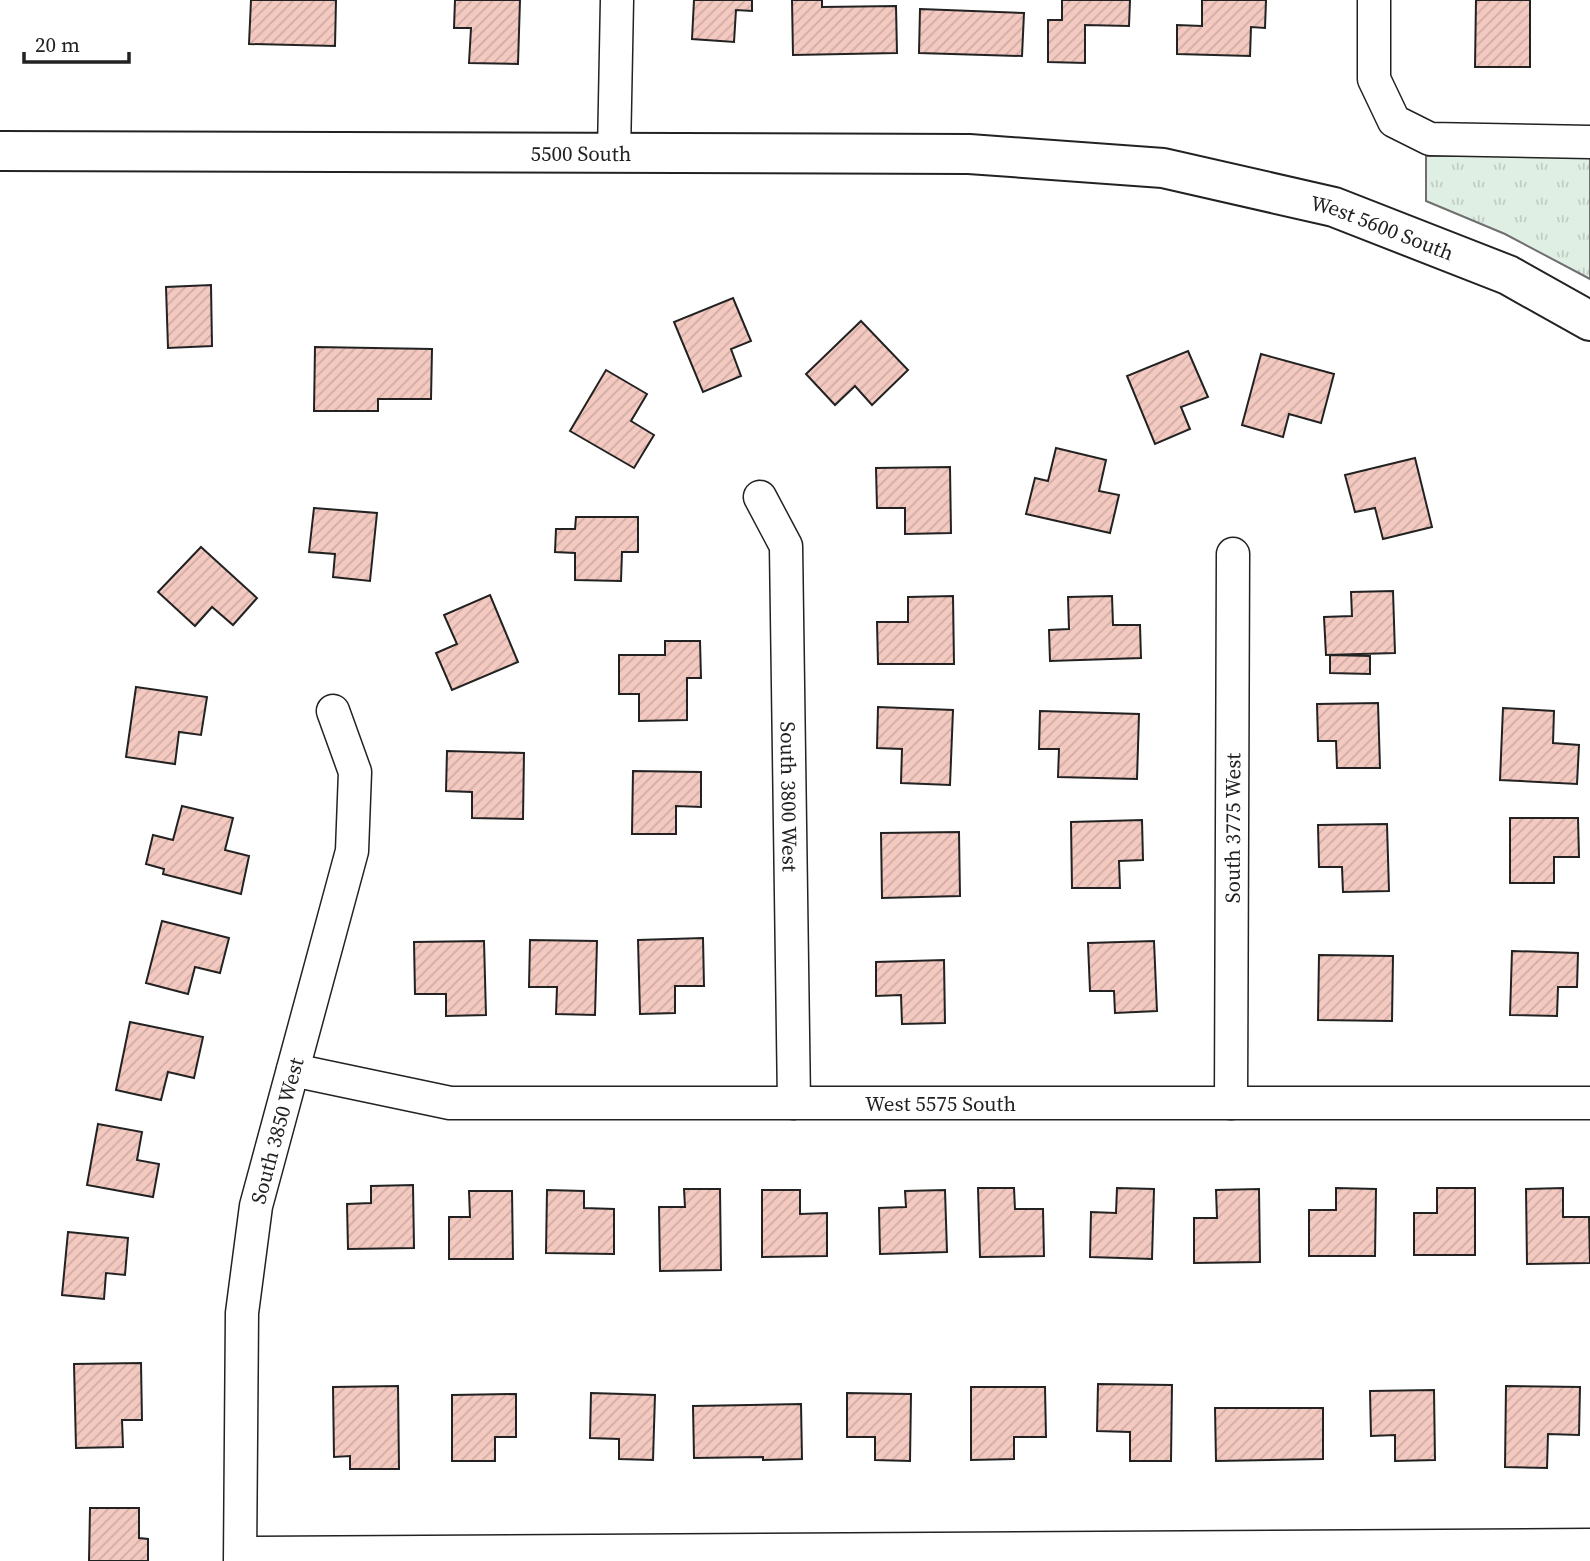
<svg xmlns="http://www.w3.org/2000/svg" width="1590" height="1561" font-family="'Source Serif 4',serif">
	<defs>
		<pattern id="park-tufts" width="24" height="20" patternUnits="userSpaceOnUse" patternTransform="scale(1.75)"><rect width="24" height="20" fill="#e0efe3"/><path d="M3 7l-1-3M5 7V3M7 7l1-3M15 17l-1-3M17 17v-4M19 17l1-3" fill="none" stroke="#c0cdc2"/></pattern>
		<pattern id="building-hatch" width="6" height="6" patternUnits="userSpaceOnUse" patternTransform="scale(1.75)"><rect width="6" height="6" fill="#f3c9c0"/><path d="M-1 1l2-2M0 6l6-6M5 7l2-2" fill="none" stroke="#d0aca5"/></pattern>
	</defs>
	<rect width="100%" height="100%" fill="#fff"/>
	<path fill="url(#park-tufts)" stroke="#6f6f6f" stroke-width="2" d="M1426 156H1590V279L1505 234 1426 201Z"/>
	<g fill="url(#building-hatch)" stroke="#222" stroke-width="2">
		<path d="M251 0H336L335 46 249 44Z"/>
		<path d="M455 0H520L518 64 469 63 471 28H454Z"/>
		<path d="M694 0H752V11L736 10 734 42 692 39Z"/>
		<path d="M792 0H822V7L896 6 897 53 793 55Z"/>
		<path d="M1062 0H1130L1129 26 1085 25V63L1048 62V20H1062Z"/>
		<path d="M1202 0H1266L1265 28 1251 27 1250 56 1177 54V25L1202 26Z"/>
		<path d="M1476 0H1530V67H1475Z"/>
		<path d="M920 9 1024 13 1022 56 919 53Z"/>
		<path d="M211 285 212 346 168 348 166 287Z"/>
		<path d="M733 298 751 341 731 349 741 376 703 392 674 322Z"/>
		<path d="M861 321 908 370 872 405 855 386 835 405 806 374Z"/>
		<path d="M315 347 432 349 431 399H378V411H314Z"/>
		<path d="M1188 351 1208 397 1181 407 1190 429 1155 444 1127 376Z"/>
		<path d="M1261 354 1334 374 1321 423 1289 414 1283 437 1242 425Z"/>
		<path d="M606 370 647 394 631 421 654 435 634 468 570 431Z"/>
		<path d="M1056 448 1106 460 1099 491 1119 495 1110 533 1026 514 1035 478 1048 481Z"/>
		<path d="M1415 458 1432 527 1383 539 1375 508 1355 512 1345 475Z"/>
		<path d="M950 467 951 533 905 534V508H877L876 468Z"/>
		<path d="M314 508 377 513 370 581 333 577 335 554 309 552Z"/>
		<path d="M576 517H638V552H622L621 581 575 580V553L555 552 556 529H575Z"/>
		<path d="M201 547 257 598 233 625 212 607 195 626 158 592Z"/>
		<path d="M1393 591 1395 653 1326 655 1324 617 1352 616 1351 592Z"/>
		<path d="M490 595 518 662 452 690 436 653 457 644 444 615Z"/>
		<path d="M953 596 954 664H878L877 622H908V597Z"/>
		<path d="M1112 596 1113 625H1140L1141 658 1050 661 1049 630 1069 629 1068 597Z"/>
		<path d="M665 641H700L701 678H687V720L639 721V694H619V655H665Z"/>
		<path d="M1330 655 1370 656V674L1330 673Z"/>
		<path d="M136 687 207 697 201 735 179 732 175 764 126 757Z"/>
		<path d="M1378 703 1380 768H1337L1336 741H1318L1317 704Z"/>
		<path d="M878 707 953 710 950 785 901 783 902 749 877 748Z"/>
		<path d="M1503 708 1554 711 1553 743 1579 745 1577 784 1500 780Z"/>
		<path d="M1040 711 1139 714 1137 779 1058 777 1059 749H1039Z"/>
		<path d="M447 751 524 753 523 819 472 818V792L446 791Z"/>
		<path d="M633 771 701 772V807L676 806V834H632Z"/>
		<path d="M182 806 233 818 225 850 249 856 241 894 163 874 164 869 146 864 153 835 173 840Z"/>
		<path d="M1510 818H1578L1579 857H1554V883H1510Z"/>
		<path d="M1142 820 1143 860 1119 861 1120 888H1072L1071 822Z"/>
		<path d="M1387 824 1389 891 1343 892 1342 867H1319L1318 825Z"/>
		<path d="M959 832 960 896 882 898 881 833Z"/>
		<path d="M162 921 229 938 220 973 195 967 188 994 146 983Z"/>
		<path d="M703 938 704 986H675V1013L640 1014 638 940Z"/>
		<path d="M530 940 597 941 595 1015 556 1014 557 987H529Z"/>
		<path d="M484 941 486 1015 446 1016V994H415L414 942Z"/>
		<path d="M1154 941 1157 1011 1115 1013 1114 991H1090L1088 943Z"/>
		<path d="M1512 951 1578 953 1577 987H1558L1557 1016 1510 1015Z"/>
		<path d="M1319 955 1393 956 1392 1021 1318 1020Z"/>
		<path d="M944 960 945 1023 902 1024 901 995 876 996V962Z"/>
		<path d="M130 1022 203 1037 194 1078 168 1072 161 1100 116 1090Z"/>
		<path d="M98 1124 142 1132 137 1160 159 1164 153 1197 87 1185Z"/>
		<path d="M413 1185 414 1248 348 1249 347 1204 371 1203V1186Z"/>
		<path d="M978 1188H1014L1015 1209H1043L1044 1256 980 1257Z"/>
		<path d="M1117 1188 1154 1189 1152 1259 1090 1257 1091 1212 1116 1213Z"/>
		<path d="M1336 1188 1376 1189 1375 1256H1309V1210H1336Z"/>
		<path d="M1437 1188H1475V1255H1414V1213H1437Z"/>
		<path d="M1563 1188V1217H1589L1590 1263 1527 1264 1526 1189Z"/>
		<path d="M684 1189H720L721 1270 660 1271 659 1207H685Z"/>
		<path d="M1259 1189 1260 1262 1194 1263V1218H1217L1216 1190Z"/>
		<path d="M547 1190 584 1191V1208L614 1209V1254L546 1253Z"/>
		<path d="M762 1190H800V1214L827 1213V1256L762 1257Z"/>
		<path d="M945 1190 947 1252 880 1254 879 1208 906 1207 905 1191Z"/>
		<path d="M469 1191H512L513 1259H449V1217H470Z"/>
		<path d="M68 1232 128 1238 125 1275 106 1273 104 1299 62 1295Z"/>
		<path d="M141 1363 142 1420H122L123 1447 76 1448 74 1364Z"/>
		<path d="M1098 1384 1172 1385 1171 1461H1130V1432L1097 1431Z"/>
		<path d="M398 1386 399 1469H350V1456L334 1457 333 1387Z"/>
		<path d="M1506 1386 1580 1387 1579 1435 1548 1434 1547 1468 1505 1467Z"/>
		<path d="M971 1387H1045L1046 1437H1014V1459L971 1460Z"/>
		<path d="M1434 1390 1435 1460 1395 1461V1435L1371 1436 1370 1391Z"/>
		<path d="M591 1393 655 1395 653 1460 619 1459V1439L590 1438Z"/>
		<path d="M847 1393 911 1394 910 1461 875 1460V1437H847Z"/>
		<path d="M516 1394V1437H495V1461H452V1395Z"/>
		<path d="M801 1404 802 1459 763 1460V1457L694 1458 693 1406Z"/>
		<path d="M1215 1408H1323V1459L1216 1461Z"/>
		<path d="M90 1508H139V1538L148 1539V1561H89Z"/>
	</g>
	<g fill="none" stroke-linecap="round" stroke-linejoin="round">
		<defs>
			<g id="street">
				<path d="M1374 0V79L1394 121 1430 139 1590 142"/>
				<path d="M614 153 617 0"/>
				<path id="s1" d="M760 497 786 546 794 1103"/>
				<path id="s2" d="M293 1070 450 1103H1590"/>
				<path id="s3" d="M1231 1103 1233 554"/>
				<path d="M241 1553 1590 1545"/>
				<path id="s4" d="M240 1561 242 1313 256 1206 352 851 355 772 333 711"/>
			</g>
			<g id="secondary">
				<path id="s5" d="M0 151 969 154 1163 168 1334 207 1508 275 1590 321"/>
			</g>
		</defs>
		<use href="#street" stroke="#222" stroke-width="35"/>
		<use href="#secondary" stroke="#222" stroke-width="42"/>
		<use href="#street" stroke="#fff" stroke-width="32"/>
		<use href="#secondary" stroke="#fff" stroke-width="38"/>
	</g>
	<g text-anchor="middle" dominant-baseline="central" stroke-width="5" stroke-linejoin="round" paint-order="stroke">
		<g font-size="21" fill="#222" stroke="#fff">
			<text stroke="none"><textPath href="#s5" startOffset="581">5500 South</textPath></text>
			<text stroke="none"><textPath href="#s5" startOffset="1391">West 5600 South</textPath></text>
			<text stroke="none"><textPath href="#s1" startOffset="306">South 3800 West</textPath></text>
			<text stroke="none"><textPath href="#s3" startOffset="275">South 3775 West</textPath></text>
			<text stroke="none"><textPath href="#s2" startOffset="651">West 5575 South</textPath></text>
			<text stroke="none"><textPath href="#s4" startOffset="434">South 3850 West</textPath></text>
		</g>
	</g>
	<path d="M24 52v10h105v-10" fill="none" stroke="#222222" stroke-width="3.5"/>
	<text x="35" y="52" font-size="21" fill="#222222" stroke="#ffffff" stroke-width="5" paint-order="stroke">20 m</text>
</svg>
